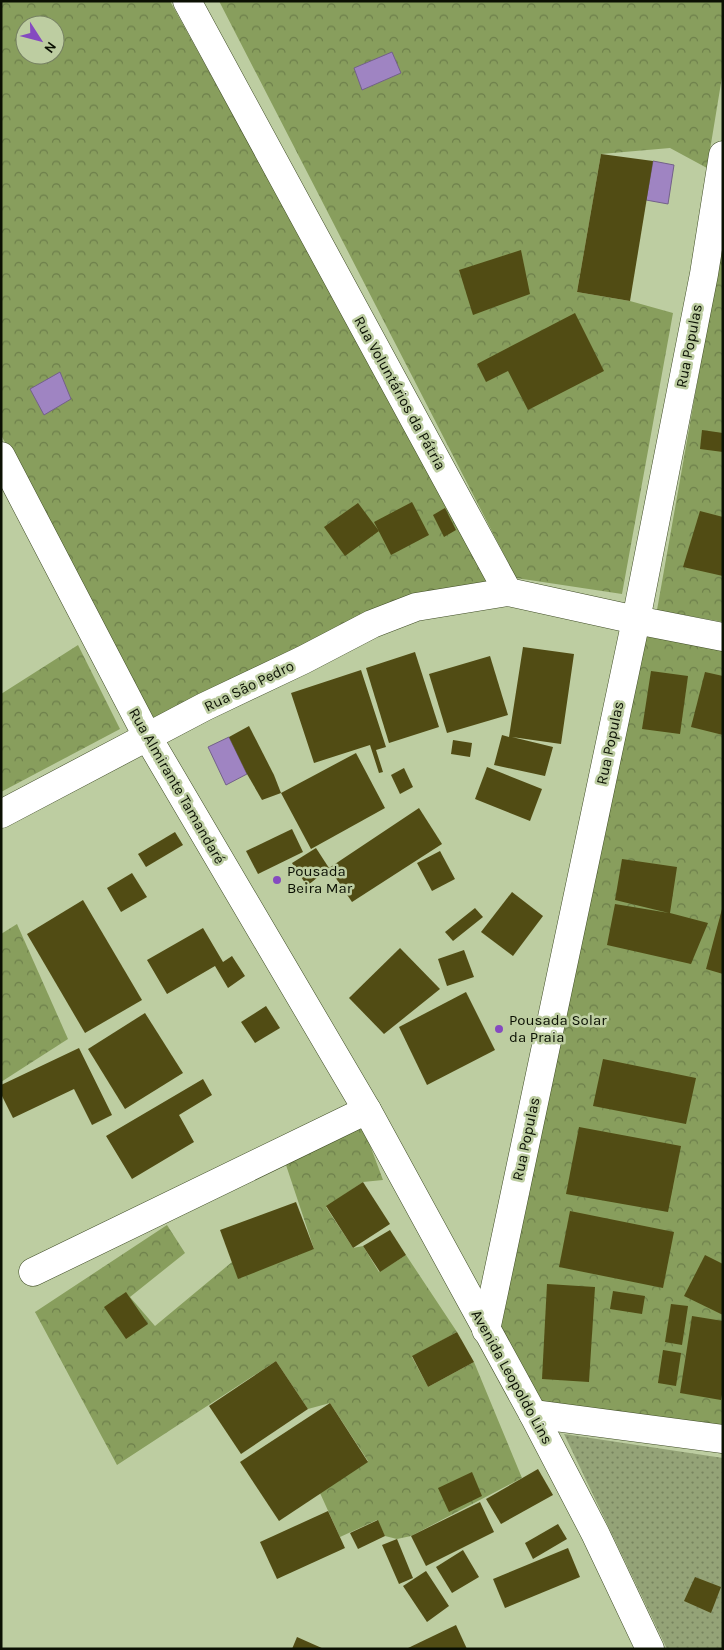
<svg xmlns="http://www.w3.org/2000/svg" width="724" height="1650" font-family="Karla,sans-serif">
	<defs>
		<pattern id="grass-dots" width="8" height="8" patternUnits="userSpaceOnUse" patternTransform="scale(1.25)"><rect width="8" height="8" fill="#94a377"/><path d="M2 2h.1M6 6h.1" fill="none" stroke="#77835f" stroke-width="1.8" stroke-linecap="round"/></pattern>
		<pattern id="forest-crowns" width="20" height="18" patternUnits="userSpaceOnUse" patternTransform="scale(1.25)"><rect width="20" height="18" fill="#889e5d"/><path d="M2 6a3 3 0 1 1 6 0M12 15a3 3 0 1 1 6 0" fill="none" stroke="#6d7f4b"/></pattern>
	</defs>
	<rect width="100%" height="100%" fill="#bdcda1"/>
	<path fill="url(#grass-dots)" d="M564 1434 723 1458V1649H667Z"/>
	<g fill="url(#forest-crowns)" fill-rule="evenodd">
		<path d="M1 1H170L493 586 153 723 1 435ZM25 25H55V55H25Z"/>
		<path d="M219 1H723V71L707 168 670 148 601 154 577 292 630 301 673 313 622 594 516 578Z"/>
		<path d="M723 237V622L657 610Z"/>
		<path d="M644 636 723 650V1427L542 1403 496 1327Z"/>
		<path d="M78 645 120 729 1 792V694Z"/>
		<path d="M17 924 68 1039 1 1082V934Z"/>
		<path d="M361 1121 383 1180 363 1182 326 1207 353 1248 363 1246 379 1272 406 1255 457 1332 412 1357 428 1387 474 1362 522 1478 411 1536 397 1539 385 1536 377 1520 340 1537 320 1493 368 1461 330 1403 308 1409 276 1361 117 1465 35 1312 167 1225 185 1253 130 1297 155 1326 232 1262 314 1249 285 1162Z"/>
	</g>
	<g fill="#9f84c2" stroke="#736189">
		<path d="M392 52 401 73 362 90 354 68Z"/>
		<path d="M653 161 674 165 668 204 646 200Z"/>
		<path d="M60 372 71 399 44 415 30 389Z"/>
		<path d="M229 737 247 774 226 785 208 747Z"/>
	</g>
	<g fill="#514c14">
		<path d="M601 154 653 161 630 301 577 292Z"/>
		<path d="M521 250 530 294 473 315 459 270Z"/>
		<path d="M575 313 604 371 528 410 508 371 486 382 477 364Z"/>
		<path d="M702 430 723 433V452L700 449Z"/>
		<path d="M412 502 429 535 391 555 374 522Z"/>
		<path d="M358 503 379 531 345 556 324 527Z"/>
		<path d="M445 508 456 530 444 537 433 515Z"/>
		<path d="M700 511 723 517V576L683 567Z"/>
		<path d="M523 647 574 654 561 744 512 737 553 747 545 776 494 765 502 735 509 737Z"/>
		<path d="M415 652 439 727 389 743 366 668Z"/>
		<path d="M490 656 508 715 447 733 429 674Z"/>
		<path d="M361 670 386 747 376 750 383 772 379 773 370 745 314 763 291 693Z"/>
		<path d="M651 671 688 676 680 734 642 729Z"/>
		<path d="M705 672 723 676V735L691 727Z"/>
		<path d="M249 726 274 775 281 793 262 800 247 774 229 737Z"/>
		<path d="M453 740 472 743 470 757 451 754Z"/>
		<path d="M356 753 385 808 311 849 281 793Z"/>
		<path d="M487 767 542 789 530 821 475 799Z"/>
		<path d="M404 768 413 787 400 794 391 775Z"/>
		<path d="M419 808 442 844 352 902 329 868Z"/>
		<path d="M292 829 303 852 258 874 246 851Z"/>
		<path d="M175 832 183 845 146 867 138 854Z"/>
		<path d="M316 848 329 868 307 886 292 863Z"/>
		<path d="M440 851 455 879 432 891 417 863Z"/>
		<path d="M622 859 677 867 670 913 708 923 691 964 607 945 615 904 669 913 615 900Z"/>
		<path d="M132 873 147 897 121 912 107 888Z"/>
		<path d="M512 892 543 916 513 956 481 932Z"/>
		<path d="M83 900 142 1000 85 1033 27 934Z"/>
		<path d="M475 908 483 917 453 941 445 932Z"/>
		<path d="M722 909H723V974L706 969Z"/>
		<path d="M203 928 223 962 232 956 245 976 228 988 215 966 167 994 147 960Z"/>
		<path d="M400 948 440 989 384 1034 349 998Z"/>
		<path d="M464 950 474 977 447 986 438 959Z"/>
		<path d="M466 992 495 1050 427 1085 399 1027Z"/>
		<path d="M266 1006 280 1028 255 1043 241 1022Z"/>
		<path d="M145 1013 183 1073 125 1109 88 1049Z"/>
		<path d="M79 1048 112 1115 92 1125 74 1089 13 1118 1 1094V1085Z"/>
		<path d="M603 1059 696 1078 686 1124 593 1106Z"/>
		<path d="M203 1079 212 1095 179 1115 194 1142 132 1179 106 1136Z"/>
		<path d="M579 1127 681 1146 668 1212 566 1194Z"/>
		<path d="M363 1182 390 1224 353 1248 326 1206Z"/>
		<path d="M296 1202 314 1249 238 1279 220 1230Z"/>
		<path d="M570 1211 674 1232 663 1288 559 1267Z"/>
		<path d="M390 1230 406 1255 380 1272 363 1246Z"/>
		<path d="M705 1255 723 1264V1315L684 1296Z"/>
		<path d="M547 1284 595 1287 589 1382 542 1379Z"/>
		<path d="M613 1291 645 1296 642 1314 610 1309Z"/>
		<path d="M126 1292 148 1324 126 1339 104 1307Z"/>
		<path d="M671 1304 688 1306 682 1345 665 1342Z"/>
		<path d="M692 1316 723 1321V1389L721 1400 680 1393Z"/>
		<path d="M457 1332 474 1362 428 1387 412 1356Z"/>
		<path d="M663 1350 681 1353 676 1386 658 1383Z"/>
		<path d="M276 1361 308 1409 241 1454 209 1406Z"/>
		<path d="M330 1403 368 1462 279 1521 240 1462Z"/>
		<path d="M538 1469 553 1495 501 1524 486 1499Z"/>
		<path d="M472 1472 482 1496 449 1512 438 1488Z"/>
		<path d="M480 1502 494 1532 426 1566 411 1536Z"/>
		<path d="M328 1511 345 1548 277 1579 260 1542Z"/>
		<path d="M378 1520 385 1536 358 1549 350 1533Z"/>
		<path d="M558 1524 567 1539 533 1559 525 1543Z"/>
		<path d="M397 1539 413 1578 399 1584 382 1545Z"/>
		<path d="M568 1548 580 1577 505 1608 493 1579Z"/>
		<path d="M463 1550 479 1577 452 1593 436 1567Z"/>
		<path d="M426 1571 449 1606 427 1622 403 1586Z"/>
		<path d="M695 1577 721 1587 711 1613 684 1601Z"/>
		<path d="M456 1625 467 1649H406Z"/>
		<path d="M297 1637 324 1649H292Z"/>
	</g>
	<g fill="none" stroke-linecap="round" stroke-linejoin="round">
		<defs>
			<g id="street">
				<path d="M187 1 508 592 636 620 723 637"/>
				<path d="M1 456 147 736 367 1110 533 1414 595 1533 650 1649"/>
				<path d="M1 814 204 707 303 660 372 624 416 607 508 592"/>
				<path d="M33 1272 367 1110"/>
				<path d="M486 1330 636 620 704 274 723 155"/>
				<path d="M533 1414 723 1439"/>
			</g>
		</defs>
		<use href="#street" stroke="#3f4c25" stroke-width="29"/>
		<use href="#street" stroke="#fff" stroke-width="28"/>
	</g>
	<g fill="#854ac0" stroke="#bdcda1" stroke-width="2">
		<circle cx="277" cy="880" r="5"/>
		<circle cx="499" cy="1029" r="5"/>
	</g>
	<g text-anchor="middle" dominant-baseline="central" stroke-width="5" stroke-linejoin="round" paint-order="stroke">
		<g font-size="15" fill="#0b1003" stroke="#bdcda1">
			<text transform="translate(689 346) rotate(-79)">Rua Populas</text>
			<text transform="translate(400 393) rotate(61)">Rua Voluntários da Pátria</text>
			<text transform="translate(249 686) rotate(-26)">Rua São Pedro</text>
			<text transform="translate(610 743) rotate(-78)">Rua Populas</text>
			<text transform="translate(177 786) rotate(60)">Rua Almirante Tamandaré</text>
			<text transform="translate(526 1139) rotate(-78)">Rua Populas</text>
			<text transform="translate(512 1377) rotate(61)">Avenida Leopoldo Lins</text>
		</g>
		<g font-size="15" fill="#0b1003" stroke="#bdcda1" text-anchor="start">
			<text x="287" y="871">Pousada<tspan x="287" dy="17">Beira Mar</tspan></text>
			<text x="509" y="1020">Pousada Solar<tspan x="509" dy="17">da Praia</tspan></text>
		</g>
	</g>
	<rect width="724" height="1650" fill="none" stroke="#0b1003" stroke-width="5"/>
	<g transform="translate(40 40) rotate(126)"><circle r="24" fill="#bdcda1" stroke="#768162"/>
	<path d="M0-4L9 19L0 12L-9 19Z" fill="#854ac0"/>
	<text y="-8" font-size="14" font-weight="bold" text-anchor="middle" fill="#0b1003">N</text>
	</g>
</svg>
